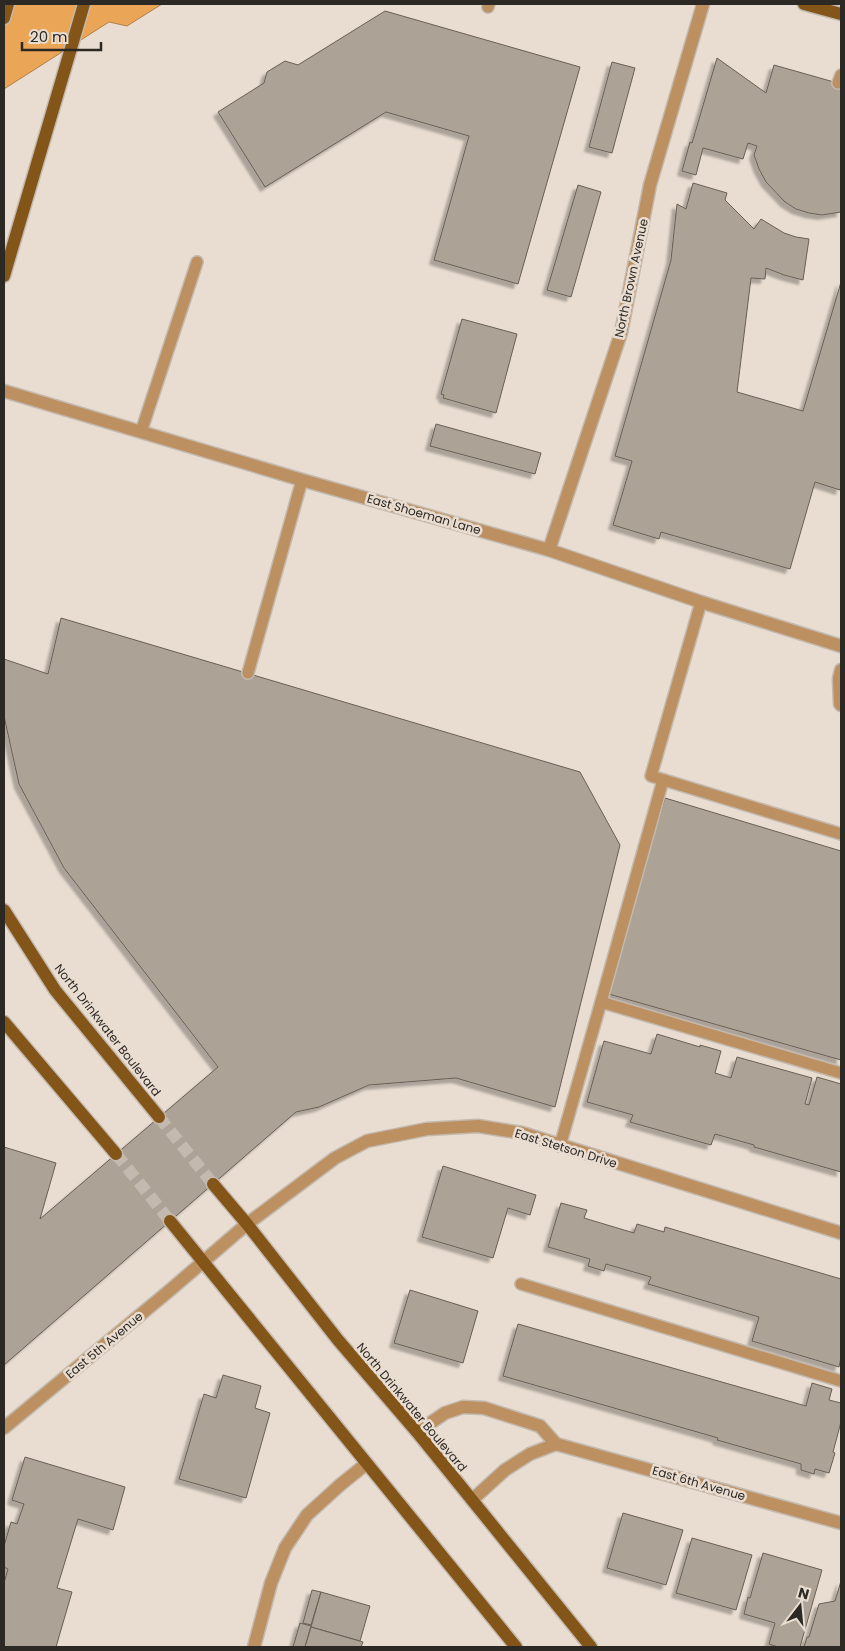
<svg xmlns="http://www.w3.org/2000/svg" width="845" height="1651" font-family="Poppins,sans-serif">
	<defs>
		<filter id="shadow"><feDropShadow dx="-4.5" dy="4.5" stdDeviation="1" flood-color="#0004"/></filter>
	</defs>
	<rect width="100%" height="100%" fill="#e9ddd1"/>
	<path fill="#eaa656" stroke="#b18047" d="M4 4H162L127 26 109 22 4 89Z"/>
	<g fill="#ada296" stroke="#695f54" filter="url(#shadow)">
		<path d="M385 11 580 67 518 284 434 260 469 136 386 112 265 187 218 112 264 83 267 72 285 61 298 65Z"/>
		<path d="M717 58 766 93 774 65 841 84V212L822 215 809 213 796 209 785 202 766 182 759 169 754 155 757 146 748 143 743 159 703 148 696 175 682 171 690 142 692 143Z"/>
		<path d="M612 62 635 68 612 153 589 147Z"/>
		<path d="M693 183 727 193 725 200 754 229 761 219 784 233 796 237 809 239 803 280 784 275 766 268 765 279 751 278 737 392 803 411 841 282V486L840 490 815 482 790 569 661 532 659 539 613 525 632 461 615 456 671 260 677 204 686 209Z"/>
		<path d="M578 185 601 192 571 297 547 290Z"/>
		<path d="M462 319 517 334 496 413 443 398 444 395 441 394Z"/>
		<path d="M436 424 541 453 535 474 430 446Z"/>
		<path d="M61 618 580 772 620 845 555 1107 456 1078 369 1085 319 1107 296 1112 4 1365V1147L56 1163 40 1219 218 1067 64 868 19 784 4 716V659L48 674Z"/>
		<path d="M665 798 841 851V1060L605 993Z"/>
		<path d="M657 1034 700 1047V1045L721 1051 715 1073 731 1078 737 1057 812 1078 805 1104 809 1105 817 1077 841 1084V1172L754 1147V1145L715 1134 711 1145 630 1122 633 1115 587 1102 604 1041 651 1054Z"/>
		<path d="M443 1166 536 1195 530 1215 508 1208 493 1258 422 1237Z"/>
		<path d="M561 1203 587 1210 584 1218 634 1233 637 1224 664 1232 665 1227 841 1279V1358L839 1367 752 1341 759 1317 648 1284 651 1277 606 1264 604 1271 588 1266 590 1259 548 1247Z"/>
		<path d="M410 1290 478 1311 463 1363 394 1343Z"/>
		<path d="M518 1324 806 1406 812 1383 832 1389 829 1400 841 1403V1422L833 1452 835 1453 829 1473 815 1469 814 1474 801 1470V1464L717 1440 718 1438 503 1376Z"/>
		<path d="M223 1375 261 1386 255 1408 270 1413 246 1498 179 1479 204 1394 216 1398Z"/>
		<path d="M25 1457 125 1487 113 1530 78 1519 57 1588 72 1592 56 1647H4V1583L8 1569 4 1567V1546L11 1522 17 1524 24 1504 12 1500Z"/>
		<path d="M623 1513 683 1530 666 1585 607 1568Z"/>
		<path d="M692 1538 752 1555 736 1610 676 1593Z"/>
		<path d="M763 1553 822 1570 800 1647H778L769 1644 775 1623 744 1614 748 1597 750 1598Z"/>
		<path d="M841 1581V1647H804L807 1637H809L819 1604 835 1601Z"/>
		<path d="M312 1590 321 1592 311 1625 303 1623Z"/>
		<path d="M321 1592 370 1606 360 1641 311 1627Z"/>
		<path d="M300 1623 311 1626 305 1647H293Z"/>
		<path d="M311 1627 363 1642 361 1647H305Z"/>
	</g>
	<g fill="none" stroke-linecap="round" stroke-linejoin="round">
		<g stroke="#c3b9ae" stroke-width="12" stroke-dasharray="12 6" stroke-linecap="butt">
			<path d="M159 1117 213 1184"/>
			<path d="M116 1154 170 1221"/>
		</g>
		<defs>
			<g id="service">
				<path d="M488 7 489 4"/>
				<path d="M838 83 841 75"/>
				<path d="M141 432 197 262"/>
				<path d="M701 602 651 776 841 834"/>
				<path d="M248 673 302 480"/>
				<path d="M601 1002 663 780"/>
				<path d="M560 1146 601 1002 841 1073"/>
				<path d="M521 1284 841 1381"/>
			</g>
			<g id="minor">
				<path d="M4 391 302 480 549 550 701 602 841 646"/>
				<path d="M549 550 621 333 650 185 703 4"/>
				<path d="M841 670 839 679 840 704 841 705"/>
				<path d="M4 1428 169 1291 247 1224 335 1158 367 1141 427 1129 478 1126 522 1133 841 1233"/>
				<path d="M417 1432 445 1413 463 1407 484 1408 540 1426 556 1444 841 1523"/>
				<path d="M472 1500 505 1470 530 1454 556 1444"/>
				<path d="M254 1647 271 1583 285 1548 307 1515 340 1485 366 1464"/>
			</g>
			<g id="primary">
				<path d="M804 4 841 14"/>
				<path d="M4 18 8 4"/>
				<path d="M4 276 84 4"/>
				<path d="M4 910 55 990 159 1117"/>
				<path d="M4 1022 116 1154"/>
				<path d="M213 1184 247 1224 338 1340 417 1432 591 1647"/>
				<path d="M170 1221 516 1647"/>
			</g>
		</defs>
		<use href="#service" stroke="#c3b9ae" stroke-width="14"/>
		<use href="#minor" stroke="#c3b9ae" stroke-width="15"/>
		<use href="#primary" stroke="#c3b9ae" stroke-width="15"/>
		<use href="#service" stroke="#bc9060" stroke-width="11"/>
		<use href="#minor" stroke="#bc9060" stroke-width="12"/>
		<use href="#primary" stroke="#835519" stroke-width="12"/>
	</g>
	<g text-anchor="middle" dominant-baseline="central" stroke-width="5" stroke-linejoin="round" paint-order="stroke">
		<g font-size="12" fill="#2c2823" stroke="#e9ddd1">
			<text transform="translate(631 278) rotate(-78)">North Brown Avenue</text>
			<text transform="translate(424 514) rotate(16)">East Shoeman Lane</text>
			<text transform="translate(108 1030) rotate(52)">North Drinkwater Boulevard</text>
			<text transform="translate(566 1148) rotate(17)">East Stetson Drive</text>
			<text transform="translate(104 1345) rotate(-40)">East 5th Avenue</text>
			<text transform="translate(412 1407) rotate(50)">North Drinkwater Boulevard</text>
			<text transform="translate(699 1483) rotate(16)">East 6th Avenue</text>
		</g>
	</g>
	<rect width="845" height="1651" fill="none" stroke="#2c2823" stroke-width="10"/>
	<g transform="translate(800 1606) rotate(16)" stroke="#e9ddd1" stroke-width="4" paint-order="stroke">
	<path d="M0-4L9 19L0 12L-9 19Z" fill="#2c2823"/>
	<text y="-8" font-size="14" font-weight="bold" text-anchor="middle" fill="#2c2823">N</text>
	</g>
	<path d="M22 42v8h79v-8" fill="none" stroke="#2c2823" stroke-width="2.5"/>
	<text x="30" y="42" font-size="15" fill="#2c2823" stroke="#e9ddd1" stroke-width="4" paint-order="stroke">20 m</text>
</svg>
